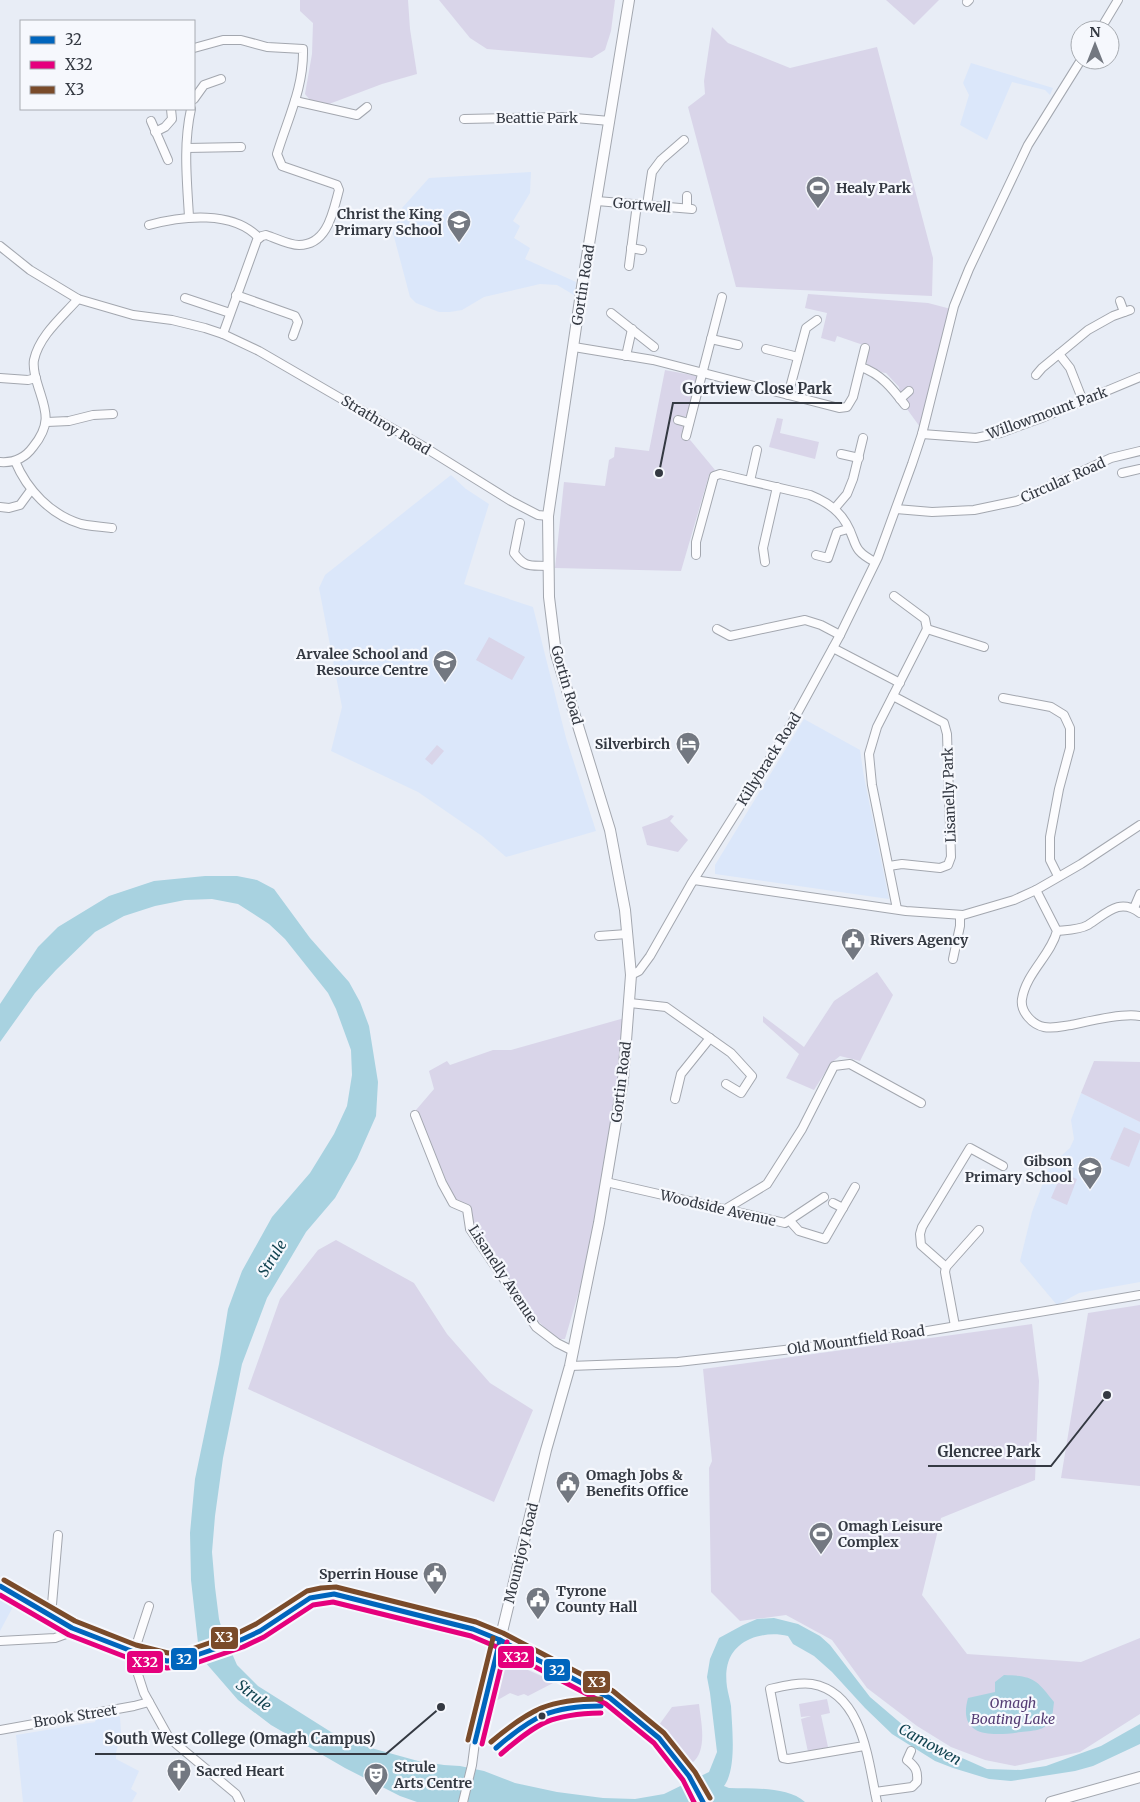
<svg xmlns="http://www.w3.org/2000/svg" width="1140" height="1802" font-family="Merriweather,serif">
	<rect width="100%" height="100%" fill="#e8edf6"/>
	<g fill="#dbe7fa">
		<path d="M971 63 1053 88 1050 95 1045 90 1012 82 987 140 960 125 969 95 963 83Z"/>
		<path d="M531 172 530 193 513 221 520 226 514 238 530 248 525 259 576 282 574 295 557 285 540 284 484 297 462 310 450 312H439L416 303 410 297 393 233 402 208 429 178Z"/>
		<path d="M451 475 466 489 489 504 464 584 533 607 566 738 596 831 506 857 482 836 418 792 331 751 342 707 319 588 325 575Z"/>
		<path d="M804 719 860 750 864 777 889 899 715 874V865Z"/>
		<path d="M1081 1093 1140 1122V1282L1079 1293 1057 1305 1020 1261 1032 1212 1049 1167 1070 1148 1074 1139 1071 1120Z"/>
		<path d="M0 1594 15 1603 0 1631Z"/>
		<path d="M116 1715 120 1717 121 1733 116 1753V1759L139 1771 131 1789 137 1793 132 1802H23L16 1735 95 1722 96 1718Z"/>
	</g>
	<g fill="#d9d5e9">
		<path d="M300 0H408L410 29 417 74 382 84 329 104 311 101 305 94 312 54 313 23 300 11Z"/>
		<path d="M439 0H615L611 31 605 50 592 58 487 49 470 38Z"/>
		<path d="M886 0H939L914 25Z"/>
		<path d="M712 27 728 43 790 68 877 47 933 258 932 296 736 287 688 107 705 94 704 81Z"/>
		<path d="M808 294 928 303 951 309 920 427 907 409 909 406 906 399 914 391 910 387 906 390 900 392 899 387 886 373C880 373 874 367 867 365L866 361 869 347 837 336 835 342 821 338 827 313 805 308Z"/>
		<path d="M665 370 697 376 687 416 684 417 676 415 674 422 684 426 683 433 691 441 715 470 709 475 681 571 555 568 564 482 605 486 609 460 614 457 615 447 649 451Z"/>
		<path d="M777 418 783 419 780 433 819 442 815 459 769 447Z"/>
		<path d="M489 637 525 657 512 680 476 660Z"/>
		<path d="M437 745 444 751 432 765 425 759Z"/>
		<path d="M671 815 674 816 670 821 688 840 678 852 647 845 642 827 667 818Z"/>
		<path d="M877 972 893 995 860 1061 840 1056 831 1063 814 1090 786 1078 799 1054 763 1022V1016L804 1047 834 1001Z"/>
		<path d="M628 1017 599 1223 565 1339H556L538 1321 474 1226 469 1206 455 1201 416 1110 434 1089 429 1071 447 1061 450 1065 493 1050H511Z"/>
		<path d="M1094 1061 1140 1062V1122L1081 1093Z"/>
		<path d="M1124 1127 1140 1134V1139L1129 1167 1110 1159Z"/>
		<path d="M1062 1173 1077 1179 1067 1205 1051 1198Z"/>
		<path d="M336 1240 414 1283 447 1334 490 1383 533 1410 494 1502 248 1389 280 1299 318 1250Z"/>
		<path d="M1140 1305V1486L1061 1478 1088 1313Z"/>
		<path d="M1032 1324 1039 1381 1035 1480 941 1518 922 1595 967 1654 1081 1662 1140 1638V1714L1080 1752 1015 1766 985 1760 951 1747 917 1726 867 1688 832 1640 786 1615 740 1621 711 1592 709 1468 712 1461 703 1369Z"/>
		<path d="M505 1660 555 1682 528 1696 524 1694 518 1696 510 1693 496 1701 493 1693 501 1663Z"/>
		<path d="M827 1699 830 1713 821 1715 828 1747 808 1752 801 1719 811 1716 801 1717 799 1704Z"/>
		<path d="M699 1704C701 1722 708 1751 692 1763L671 1737 659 1725 672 1707Z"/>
	</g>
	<g fill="#a8d2e0">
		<path d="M205 876H237L257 880 274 889 310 938 349 982 360 1002 369 1026 378 1082 376 1116 357 1159 335 1198 306 1232 267 1298 242 1364 223 1458 215 1516 212 1552 215 1587 219 1619 223 1633 237 1665 258 1686 331 1732 364 1746 418 1761 444 1765 460 1766 484 1771 515 1783 557 1792 603 1798 635 1799 664 1794 709 1772 717 1752 710 1693 707 1677 710 1659 719 1638 743 1625 757 1619 774 1618 798 1624 820 1636 830 1645 870 1697 904 1726 926 1736 944 1750 987 1769 1021 1770 1046 1766 1101 1746 1140 1724V1744L1093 1766 1075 1771 1011 1781 989 1779 953 1768 935 1761 892 1734 865 1708 832 1672 814 1656 793 1644 788 1636C775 1633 763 1634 750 1639 730 1648 724 1665 727 1687 728 1693 730 1700 731 1706 732 1727 737 1769 724 1786L729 1788C752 1789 787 1786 805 1802H417L400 1796 345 1768 271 1725 238 1700 205 1662 198 1643 191 1580 190 1533 195 1479 219 1364 228 1309 242 1271 272 1217 310 1173 334 1134 347 1106 352 1075 351 1050 336 1009 328 993 285 939 269 924 238 904 212 899 185 900 155 906 124 916 95 932 56 970 35 993 0 1042V1004L38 947 58 927 109 896 154 881Z"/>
		<path d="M1004 1675C1034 1676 1036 1679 1054 1702L1052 1719C1049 1722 1045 1728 1040 1729 1035 1731 1027 1731 1021 1732 992 1736 957 1738 968 1698L995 1692V1682Z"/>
	</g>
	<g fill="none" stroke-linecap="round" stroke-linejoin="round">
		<defs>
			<g id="minor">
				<path d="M967 2 969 0"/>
				<path d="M1100 30 1118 0"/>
				<path d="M194 48 223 40H241L267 47 303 49C304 87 288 118 277 154L282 166 337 185 339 190C333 211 328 245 299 245 288 245 276 238 266 235L262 236 257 240 223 334"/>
				<path d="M194 99 204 85 221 79"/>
				<path d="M295 101 357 115 367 107"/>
				<path d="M464 119 563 117 610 121"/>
				<path d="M151 121 168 160"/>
				<path d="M155 132 165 127 172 119 171 109"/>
				<path d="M187 148 241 147"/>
				<path d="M597 201 692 209"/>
				<path d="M647 205 652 172 661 160 684 140"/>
				<path d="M687 208V196"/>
				<path d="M189 217C187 181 183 145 191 109"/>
				<path d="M149 225C182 216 233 210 259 238"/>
				<path d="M0 246 30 270 78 299 133 315 172 320 205 328 223 334 259 351 421 445 511 501 538 515 548 516"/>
				<path d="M631 248 642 250"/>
				<path d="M629 266 637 204"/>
				<path d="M236 295 295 316 298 322 293 336"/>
				<path d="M185 298 230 313"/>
				<path d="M1120 301 1124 312"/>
				<path d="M611 313 654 347"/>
				<path d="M711 339 738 345"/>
				<path d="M574 347 653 360 839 408 847 407 853 397 865 348"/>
				<path d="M766 349 798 357"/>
				<path d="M1059 354 1070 368 1083 401"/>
				<path d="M626 356 632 329"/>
				<path d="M861 367C881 374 892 388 905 405"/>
				<path d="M1036 375 1042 368 1088 330 1113 316 1130 310"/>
				<path d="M0 378 28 380 36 378"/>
				<path d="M788 395 806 328 817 320"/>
				<path d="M900 399 909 391"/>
				<path d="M678 420 689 423"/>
				<path d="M47 422 69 421 93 415 113 414"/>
				<path d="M922 434 976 438 1000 433 1044 417 1140 377"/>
				<path d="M686 436 722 297"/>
				<path d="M841 454 859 458"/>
				<path d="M15 461C27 490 51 515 81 524 91 526 102 527 112 528"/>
				<path d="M0 462C13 463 25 458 33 447 56 419 42 405 35 375 34 370 33 365 34 360 39 336 62 317 78 299"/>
				<path d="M1122 473 1140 469"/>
				<path d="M750 481 757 450"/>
				<path d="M0 507 9 508 20 505 31 490"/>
				<path d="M835 508 847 494 853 479 863 438"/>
				<path d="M896 509 932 512 974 510 1017 501 1111 458 1140 451"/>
				<path d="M520 523 514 553C526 569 530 565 549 566"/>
				<path d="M696 555V542L714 476 720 474 810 495C825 501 838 509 846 523 858 543 850 549 875 562"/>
				<path d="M816 555 828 558 837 532 848 529"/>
				<path d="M765 562 763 548 777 487"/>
				<path d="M894 596 925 619 927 629"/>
				<path d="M717 629 730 636 805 620 821 625 840 635"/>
				<path d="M927 629 984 647"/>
				<path d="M833 648 900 683"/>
				<path d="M1003 698 1051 707 1064 715 1070 728V748L1059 789 1050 837V860L1058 876"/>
				<path d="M889 866 902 864 940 868 948 865 951 857 947 734 944 723 893 696"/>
				<path d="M694 880 906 911 963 915 1014 900 1036 890 1081 864 1140 825"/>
				<path d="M1036 890 1057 931C1051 955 1026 973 1022 999 1020 1012 1033 1025 1044 1027 1053 1029 1063 1026 1071 1025 1090 1021 1122 1013 1140 1016"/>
				<path d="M1134 908 1140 894"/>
				<path d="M897 909 872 785 869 754 877 727 927 629"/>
				<path d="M1057 931C1067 930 1079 930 1088 925 1106 914 1119 897 1140 913"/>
				<path d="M599 936 627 934"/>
				<path d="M953 959 960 926V915"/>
				<path d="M631 975 639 971 650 956 691 884 788 730 840 635 878 557 912 464 922 434 954 306 969 269 1028 145 1081 60"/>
				<path d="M630 1003 666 1007 731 1053 752 1076 741 1093 726 1084"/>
				<path d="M675 1099 681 1074 710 1038"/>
				<path d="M415 1115 442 1183 453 1203 467 1209 470 1229 536 1327 557 1343 573 1351"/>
				<path d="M606 1182 785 1223 824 1197"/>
				<path d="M833 1203 843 1208"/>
				<path d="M724 1210 767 1184 802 1129 834 1066 850 1064 921 1103"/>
				<path d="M790 1221 799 1231 825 1239 855 1187"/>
				<path d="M946 1267 921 1245 920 1234 922 1227 970 1148 1003 1166"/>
				<path d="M955 1326 945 1272 946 1267 979 1230"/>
				<path d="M570 1366 678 1362 845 1343 898 1336 1140 1295"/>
				<path d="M149 1606 134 1652 133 1659 144 1693 169 1738 236 1794 240 1802"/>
				<path d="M51 1616 58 1535"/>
				<path d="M0 1641 55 1638 66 1634 72 1628"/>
				<path d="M0 1730 134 1706 149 1702"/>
				<path d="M864 1746 788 1759 783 1758 770 1689C783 1686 799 1682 812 1684 863 1693 868 1761 877 1802"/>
				<path d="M875 1792 912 1787 917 1782C918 1771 916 1767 907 1760L911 1751"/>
				<path d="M463 1802 472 1765 475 1742 500 1640"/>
			</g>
			<g id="major">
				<path d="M0 1586 72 1628 86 1634 134 1652 167 1661 185 1659 241 1640 260 1631 310 1598 322 1595 334 1594 367 1602 473 1629 500 1640 610 1698 659 1738 689 1776 703 1802"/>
				<path d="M500 1640 546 1450 570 1366 599 1223 623 1080 631 975 625 910 610 830 556 654 549 597 548 516 581 293 629 0"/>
				<path d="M1051 1802 1140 1777"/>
			</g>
		</defs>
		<use href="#minor" stroke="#a3a7af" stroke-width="10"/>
		<use href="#major" stroke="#a3a7af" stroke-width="12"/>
		<use href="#minor" stroke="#fcfcfe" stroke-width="8"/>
		<use href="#major" stroke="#fcfcfe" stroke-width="10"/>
		<defs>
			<g id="bus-1">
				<path d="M0 1586 72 1628 134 1652 167 1661 185 1659 241 1640 260 1631 310 1598 334 1594 473 1629 500 1640 610 1698 659 1738 689 1776 703 1802"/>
				<path d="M475 1742 500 1640"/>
				<path d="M496 1748C533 1716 551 1706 601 1706"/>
			</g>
			<g id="bus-2">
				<path d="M0 1595 69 1635 131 1659 167 1668 187 1666 243 1647 264 1637 313 1605 333 1602 471 1636 497 1647 606 1704 654 1743 683 1780 694 1802"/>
				<path d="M482 1744 507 1642"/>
				<path d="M501 1754C538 1722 552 1714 601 1713"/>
			</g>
			<g id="bus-3">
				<path d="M4 1580 75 1621 136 1645 168 1653 183 1652 238 1633 256 1624 307 1591 321 1588 336 1587 476 1622 503 1633 613 1691 664 1733 695 1772 710 1798"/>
				<path d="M468 1740 493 1638"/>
				<path d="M491 1742C530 1709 549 1699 601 1699"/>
			</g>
		</defs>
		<use href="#bus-1" stroke="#f6f8fd" stroke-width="9"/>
		<use href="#bus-2" stroke="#f6f8fd" stroke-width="9"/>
		<use href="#bus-3" stroke="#f6f8fd" stroke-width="9"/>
		<use href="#bus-1" stroke="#0065bd" stroke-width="5"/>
		<use href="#bus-2" stroke="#e5007d" stroke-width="5"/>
		<use href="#bus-3" stroke="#7a4b2a" stroke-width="5"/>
	</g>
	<defs>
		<symbol id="stadium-pin" viewBox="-11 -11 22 30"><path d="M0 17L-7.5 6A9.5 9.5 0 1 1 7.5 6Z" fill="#737881" stroke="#f6f8fd"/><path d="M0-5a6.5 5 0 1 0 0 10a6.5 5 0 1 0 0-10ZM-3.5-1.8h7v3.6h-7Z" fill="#fff"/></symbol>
		<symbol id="school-pin" viewBox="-11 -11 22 30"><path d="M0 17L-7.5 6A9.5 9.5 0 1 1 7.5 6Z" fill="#737881" stroke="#f6f8fd"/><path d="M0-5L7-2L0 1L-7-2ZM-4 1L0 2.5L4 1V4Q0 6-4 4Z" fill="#fff"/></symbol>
		<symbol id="hotel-pin" viewBox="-11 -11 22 30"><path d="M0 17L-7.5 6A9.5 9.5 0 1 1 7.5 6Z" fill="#737881" stroke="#f6f8fd"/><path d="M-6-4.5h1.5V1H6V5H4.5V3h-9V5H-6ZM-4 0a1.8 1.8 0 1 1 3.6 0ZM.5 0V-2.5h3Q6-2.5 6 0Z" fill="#fff"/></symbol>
		<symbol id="civic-pin" viewBox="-11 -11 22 30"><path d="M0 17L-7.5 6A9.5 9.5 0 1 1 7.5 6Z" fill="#737881" stroke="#f6f8fd"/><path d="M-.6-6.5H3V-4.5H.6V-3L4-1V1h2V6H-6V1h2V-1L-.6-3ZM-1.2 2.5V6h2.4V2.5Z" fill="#fff"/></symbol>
		<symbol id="church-pin" viewBox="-11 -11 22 30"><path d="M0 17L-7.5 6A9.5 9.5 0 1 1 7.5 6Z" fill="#737881" stroke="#f6f8fd"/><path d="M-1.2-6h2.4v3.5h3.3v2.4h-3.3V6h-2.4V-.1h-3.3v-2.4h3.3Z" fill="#fff"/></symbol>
		<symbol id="theatre-pin" viewBox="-11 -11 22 30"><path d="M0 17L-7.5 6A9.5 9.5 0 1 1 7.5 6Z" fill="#737881" stroke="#f6f8fd"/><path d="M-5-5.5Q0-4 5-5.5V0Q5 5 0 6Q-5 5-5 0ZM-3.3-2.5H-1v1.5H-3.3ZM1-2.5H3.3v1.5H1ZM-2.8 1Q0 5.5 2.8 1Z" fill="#fff"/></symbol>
	</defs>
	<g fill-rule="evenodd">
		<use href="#stadium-pin" x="804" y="174" width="28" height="38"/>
		<use href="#school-pin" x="445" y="208" width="28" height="38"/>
		<use href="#school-pin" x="431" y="648" width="28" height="38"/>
		<use href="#hotel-pin" x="674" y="730" width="28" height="38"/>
		<use href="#civic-pin" x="839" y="926" width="28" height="38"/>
		<use href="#school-pin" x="1076" y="1155" width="28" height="38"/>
		<use href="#civic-pin" x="554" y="1469" width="28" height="38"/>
		<use href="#stadium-pin" x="807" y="1520" width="28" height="38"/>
		<use href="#civic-pin" x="421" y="1560" width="28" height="38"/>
		<use href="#civic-pin" x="524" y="1585" width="28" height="38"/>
		<use href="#church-pin" x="165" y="1757" width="28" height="38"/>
		<use href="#theatre-pin" x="362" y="1761" width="28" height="38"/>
	</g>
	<circle fill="#343942" stroke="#f6f8fd" stroke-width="2" cx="542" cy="1716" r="4.5"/>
	<g text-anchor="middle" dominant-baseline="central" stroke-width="4.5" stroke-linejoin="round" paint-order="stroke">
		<g font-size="14" fill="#343942" stroke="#f6f8fd">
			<text x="537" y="118">Beattie Park</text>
			<text transform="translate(642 205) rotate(5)">Gortwell</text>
			<text transform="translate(583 285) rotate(-81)">Gortin Road</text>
			<text transform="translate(1047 413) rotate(-20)">Willowmount Park</text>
			<text transform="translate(386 425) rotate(31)">Strathroy Road</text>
			<text transform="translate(1063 480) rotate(-24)">Circular Road</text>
			<text transform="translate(567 685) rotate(74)">Gortin Road</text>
			<text transform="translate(769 759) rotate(-58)">Killybrack Road</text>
			<text transform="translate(949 795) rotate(-92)">Lisanelly Park</text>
			<text transform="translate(621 1082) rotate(-83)">Gortin Road</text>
			<text transform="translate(718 1208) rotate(13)">Woodside Avenue</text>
			<text transform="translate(503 1274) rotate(57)">Lisanelly Avenue</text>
			<text transform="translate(856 1340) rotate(-8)">Old Mountfield Road</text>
			<text transform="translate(521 1553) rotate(-76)">Mountjoy Road</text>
			<text transform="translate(75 1716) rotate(-9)">Brook Street</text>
		</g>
		<g font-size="14" font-weight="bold" fill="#343942" stroke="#f6f8fd" text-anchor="start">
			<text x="836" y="188">Healy Park</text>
			<text x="442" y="214" text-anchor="end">Christ the King<tspan x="442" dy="16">Primary School</tspan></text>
			<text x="428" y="654" text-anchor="end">Arvalee School and<tspan x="428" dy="16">Resource Centre</tspan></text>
			<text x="670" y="744" text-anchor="end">Silverbirch</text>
			<text x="870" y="940">Rivers Agency</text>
			<text x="1072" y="1161" text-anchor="end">Gibson<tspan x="1072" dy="16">Primary School</tspan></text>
			<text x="586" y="1475">Omagh Jobs &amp;<tspan x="586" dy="16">Benefits Office</tspan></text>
			<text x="838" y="1526">Omagh Leisure<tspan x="838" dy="16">Complex</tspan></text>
			<text x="418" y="1574" text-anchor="end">Sperrin House</text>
			<text x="556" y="1591">Tyrone<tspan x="556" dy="16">County Hall</tspan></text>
			<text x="394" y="1767">Strule<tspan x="394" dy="16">Arts Centre</tspan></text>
			<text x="196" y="1771">Sacred Heart</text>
		</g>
		<g font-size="14" font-style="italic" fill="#543d74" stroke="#f6f8fd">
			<text x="1013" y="1703">Omagh<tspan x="1013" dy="16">Boating Lake</tspan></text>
		</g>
		<g font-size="15" font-style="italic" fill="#124451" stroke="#f6f8fd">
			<text transform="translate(272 1258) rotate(-58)">Strule</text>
			<text transform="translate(254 1695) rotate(38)">Strule</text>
			<text transform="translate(930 1744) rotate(29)">Camowen</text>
		</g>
	</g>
	<path fill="none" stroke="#343942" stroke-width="2" d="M659 473L673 403H842M1107 1395L1051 1466H928M441 1707L386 1754H95"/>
	<g fill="#343942" stroke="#f6f8fd" stroke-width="2">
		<circle cx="659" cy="473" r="5"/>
		<circle cx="1107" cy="1395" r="5"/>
		<circle cx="441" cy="1707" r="5"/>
	</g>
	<g font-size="15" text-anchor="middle" font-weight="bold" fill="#343942" stroke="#f6f8fd" stroke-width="4.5" stroke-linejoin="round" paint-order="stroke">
		<text x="757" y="394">Gortview Close Park</text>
		<text x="989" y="1457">Glencree Park</text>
		<text x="240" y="1744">South West College (Omagh Campus)</text>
	</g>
	<g stroke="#f6f8fd" stroke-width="2">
		<rect x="210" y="1626" width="29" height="24" rx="5" fill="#7a4b2a"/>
		<rect x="497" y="1645" width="38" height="24" rx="5" fill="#e5007d"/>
		<rect x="170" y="1647" width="28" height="24" rx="5" fill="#0065bd"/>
		<rect x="126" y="1650" width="38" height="24" rx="5" fill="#e5007d"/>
		<rect x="543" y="1658" width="28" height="24" rx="5" fill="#0065bd"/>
		<rect x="582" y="1670" width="29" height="24" rx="5" fill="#7a4b2a"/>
	</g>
	<g font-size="14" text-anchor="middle" font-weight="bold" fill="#fff">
		<text x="224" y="1642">X3</text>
		<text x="516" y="1662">X32</text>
		<text x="184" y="1664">32</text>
		<text x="145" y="1667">X32</text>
		<text x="557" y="1675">32</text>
		<text x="597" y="1687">X3</text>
	</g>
	<rect x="20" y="20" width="175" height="90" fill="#f6f8fd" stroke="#a8acb2"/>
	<rect x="30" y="36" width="25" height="8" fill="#0065bd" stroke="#a8acb2"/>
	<text x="65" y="45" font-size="15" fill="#343942">32</text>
	<rect x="30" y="61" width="25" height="8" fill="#e5007d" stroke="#a8acb2"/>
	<text x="65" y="70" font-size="15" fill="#343942">X32</text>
	<rect x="30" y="86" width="25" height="8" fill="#7a4b2a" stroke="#a8acb2"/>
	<text x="65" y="95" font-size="15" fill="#343942">X3</text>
	<g transform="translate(1095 45)"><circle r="24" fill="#f6f8fd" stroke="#a8acb2"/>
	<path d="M0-4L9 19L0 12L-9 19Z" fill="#737881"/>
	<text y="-8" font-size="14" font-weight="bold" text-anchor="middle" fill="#343942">N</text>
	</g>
</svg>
